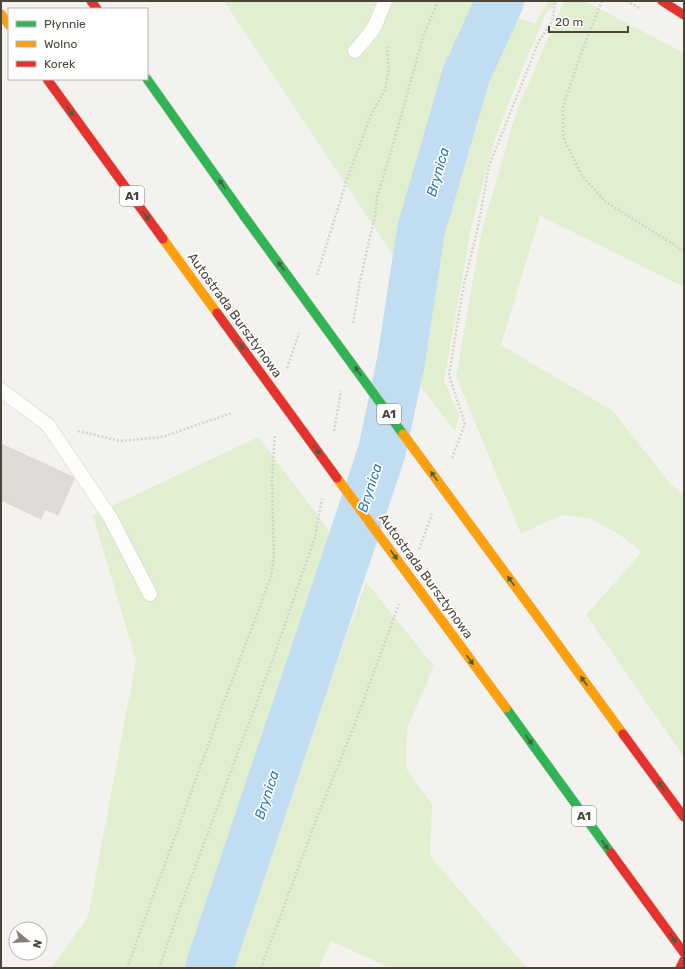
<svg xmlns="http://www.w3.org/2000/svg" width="685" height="969" font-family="Rubik,sans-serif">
	<rect width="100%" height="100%" fill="#f4f2ee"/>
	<g fill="#e1eecf">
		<path d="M224 1H481L469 24 428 141 398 263Z"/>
		<path d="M548 1H559L546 13 523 67 495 139 472 224 444 381 459 415 455 431 408 371 434 234 469 113 508 14 535 24Z"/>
		<path d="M564 1H585L684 53V287L540 216 501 345 613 411 669 482 684 496V757L586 615 642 552 620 535 592 519 563 515 548 521 521 534 456 376 482 229 517 110Z"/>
		<path d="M258 437 343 549 193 968H51L88 917 136 661 93 515Z"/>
		<path d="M366 582 434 666 407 729 406 768 432 804 430 856 527 968H390L331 941 319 968H225L262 870Z"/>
	</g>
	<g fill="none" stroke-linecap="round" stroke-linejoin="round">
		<path stroke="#c0ddf1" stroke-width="48" d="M209 968 382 451 401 361 421 230 466 75 500 1"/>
	</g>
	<path fill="#dedbd6" stroke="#dcd9d4" d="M1 444 73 477 74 479 58 515 45 509 41 519 1 500Z"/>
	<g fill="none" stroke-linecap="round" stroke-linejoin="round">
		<defs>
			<g id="lane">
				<path d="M355 51 372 31 377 21 385 1"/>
				<path d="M1 390 48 425 110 517 150 594"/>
			</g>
			<g id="fast">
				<path d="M147 79 244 216"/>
				<path d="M506 708 611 853"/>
			</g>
			<g id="slow">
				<path d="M1 14 9 25"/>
				<path d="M163 239 217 313"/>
				<path d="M534 612 623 734"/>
			</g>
			<g id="jam">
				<path d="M91 1 97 9"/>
				<path d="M662 1 684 15"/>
				<path d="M47 79 163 239"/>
				<path d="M623 734 684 817"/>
				<path d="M611 853 684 953"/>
				<path d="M680 968 684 960"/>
			</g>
		</defs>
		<use href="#lane" stroke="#d2d0cb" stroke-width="15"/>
		<use href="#fast" stroke="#d3cfc5" stroke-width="10"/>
		<use href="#slow" stroke="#d3cfc5" stroke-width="10"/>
		<use href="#jam" stroke="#d3cfc5" stroke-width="10"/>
		<g stroke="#d3d2cc" stroke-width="2.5" stroke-dasharray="2 2" stroke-linecap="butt">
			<path d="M602 1 581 53 563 107V137L582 176 606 202 684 251"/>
			<path d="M627 1 639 8"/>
			<path d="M317 275 347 179 370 117 385 90 389 68 387 47"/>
			<path d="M353 323 360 281 375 215 377 197 393 145 423 37 438 1"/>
			<path d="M287 368 299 333"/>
			<path d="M78 431 120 441 162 437 232 413"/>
			<path d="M334 431 341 391"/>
			<path d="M452 458 465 424 449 375 463 289 479 222 489 166 539 41 552 22 555 3 556 1"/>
			<path d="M419 549 432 514"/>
			<path d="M127 968 224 702 271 577 274 554 273 523 272 479 275 434"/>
			<path d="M159 968 181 905 274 656 315 537 322 499"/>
			<path d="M261 968 318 815 354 726 399 604"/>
		</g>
		<use href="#lane" stroke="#fdfdfc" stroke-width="14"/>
		<use href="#fast" stroke="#30b455" stroke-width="9"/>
		<use href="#slow" stroke="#ff9f0a" stroke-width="9"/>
		<use href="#jam" stroke="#e5322d" stroke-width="9"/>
		<defs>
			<path id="fast-bridge" d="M244 216 403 434"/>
			<g id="slow-bridge">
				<path d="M403 434 534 612"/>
				<path d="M337 478 506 708"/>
			</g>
			<path id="jam-bridge" d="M217 313 337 478"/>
		</defs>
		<use href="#fast-bridge" stroke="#ccbfa9" stroke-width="10" stroke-linecap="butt"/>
		<use href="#slow-bridge" stroke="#ccbfa9" stroke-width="10" stroke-linecap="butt"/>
		<use href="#jam-bridge" stroke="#ccbfa9" stroke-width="10" stroke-linecap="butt"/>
		<use href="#fast-bridge" stroke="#30b455" stroke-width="9"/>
		<use href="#slow-bridge" stroke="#ff9f0a" stroke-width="9"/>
		<use href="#jam-bridge" stroke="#e5322d" stroke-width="9"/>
	</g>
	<defs><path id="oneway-solid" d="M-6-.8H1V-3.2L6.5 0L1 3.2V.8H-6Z"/></defs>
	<g fill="#446040">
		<use href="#oneway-solid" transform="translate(70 111) rotate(54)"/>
		<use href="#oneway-solid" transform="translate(222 184) rotate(-126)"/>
		<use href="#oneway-solid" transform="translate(146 216) rotate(54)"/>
		<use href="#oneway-solid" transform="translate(281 266) rotate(-126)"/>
		<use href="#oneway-solid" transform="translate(240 345) rotate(54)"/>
		<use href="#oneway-solid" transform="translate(358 371) rotate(-126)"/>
		<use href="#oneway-solid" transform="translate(317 450) rotate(54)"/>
		<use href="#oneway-solid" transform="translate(434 476) rotate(-126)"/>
		<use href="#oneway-solid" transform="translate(394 555) rotate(54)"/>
		<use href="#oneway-solid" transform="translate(511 581) rotate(-126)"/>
		<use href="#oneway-solid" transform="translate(470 660) rotate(54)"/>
		<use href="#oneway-solid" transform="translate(584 681) rotate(-126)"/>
		<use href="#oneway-solid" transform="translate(529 740) rotate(54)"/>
		<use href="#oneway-solid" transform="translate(661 786) rotate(-126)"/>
		<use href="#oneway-solid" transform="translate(605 845) rotate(54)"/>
		<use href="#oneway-solid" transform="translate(673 938) rotate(54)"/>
	</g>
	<g text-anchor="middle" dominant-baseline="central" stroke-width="3.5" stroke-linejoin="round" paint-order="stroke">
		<g fill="#fff" stroke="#817c74" stroke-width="1">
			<rect x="120" y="186" width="24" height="20" rx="3"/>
			<rect x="377" y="404" width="24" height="20" rx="3"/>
			<rect x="572" y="806" width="24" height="20" rx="3"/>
		</g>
		<g font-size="12" font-weight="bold" fill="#4b4439">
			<text x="132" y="196">A1</text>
			<text x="389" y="414">A1</text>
			<text x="584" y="816">A1</text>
		</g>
		<g font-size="13" fill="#4b4439" stroke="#fff">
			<text transform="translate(235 315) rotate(54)">Autostrada Bursztynowa</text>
			<text transform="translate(426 576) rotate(54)">Autostrada Bursztynowa</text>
		</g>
		<g font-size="14" font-style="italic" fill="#2e7ab2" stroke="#fff">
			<text transform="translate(438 172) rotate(-74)">Brynica</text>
			<text transform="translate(370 488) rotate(-72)">Brynica</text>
			<text transform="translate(267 795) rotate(-72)">Brynica</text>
		</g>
	</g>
	<rect width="685" height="969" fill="none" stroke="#4b4439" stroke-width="4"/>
	<rect x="8" y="8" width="140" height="72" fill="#ffffff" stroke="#b7b4b0"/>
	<rect x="16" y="21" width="20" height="6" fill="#30b455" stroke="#b7b4b0"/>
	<text x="44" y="28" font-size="12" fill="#4b4439">Płynnie</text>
	<rect x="16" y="41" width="20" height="6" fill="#ff9f0a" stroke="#b7b4b0"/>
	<text x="44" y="48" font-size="12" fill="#4b4439">Wolno</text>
	<rect x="16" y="61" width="20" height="6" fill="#e5322d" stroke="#b7b4b0"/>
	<text x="44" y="68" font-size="12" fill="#4b4439">Korek</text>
	<g transform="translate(28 941) rotate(108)"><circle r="19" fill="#ffffff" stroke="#b7b4b0"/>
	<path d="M0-3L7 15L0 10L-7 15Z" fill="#868178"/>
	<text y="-6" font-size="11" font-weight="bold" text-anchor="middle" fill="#4b4439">N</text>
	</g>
	<path d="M549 26v6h79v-6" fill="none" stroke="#4b4439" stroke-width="2"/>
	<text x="555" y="26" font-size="12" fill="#4b4439" stroke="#ffffff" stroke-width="3" paint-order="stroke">20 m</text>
</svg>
